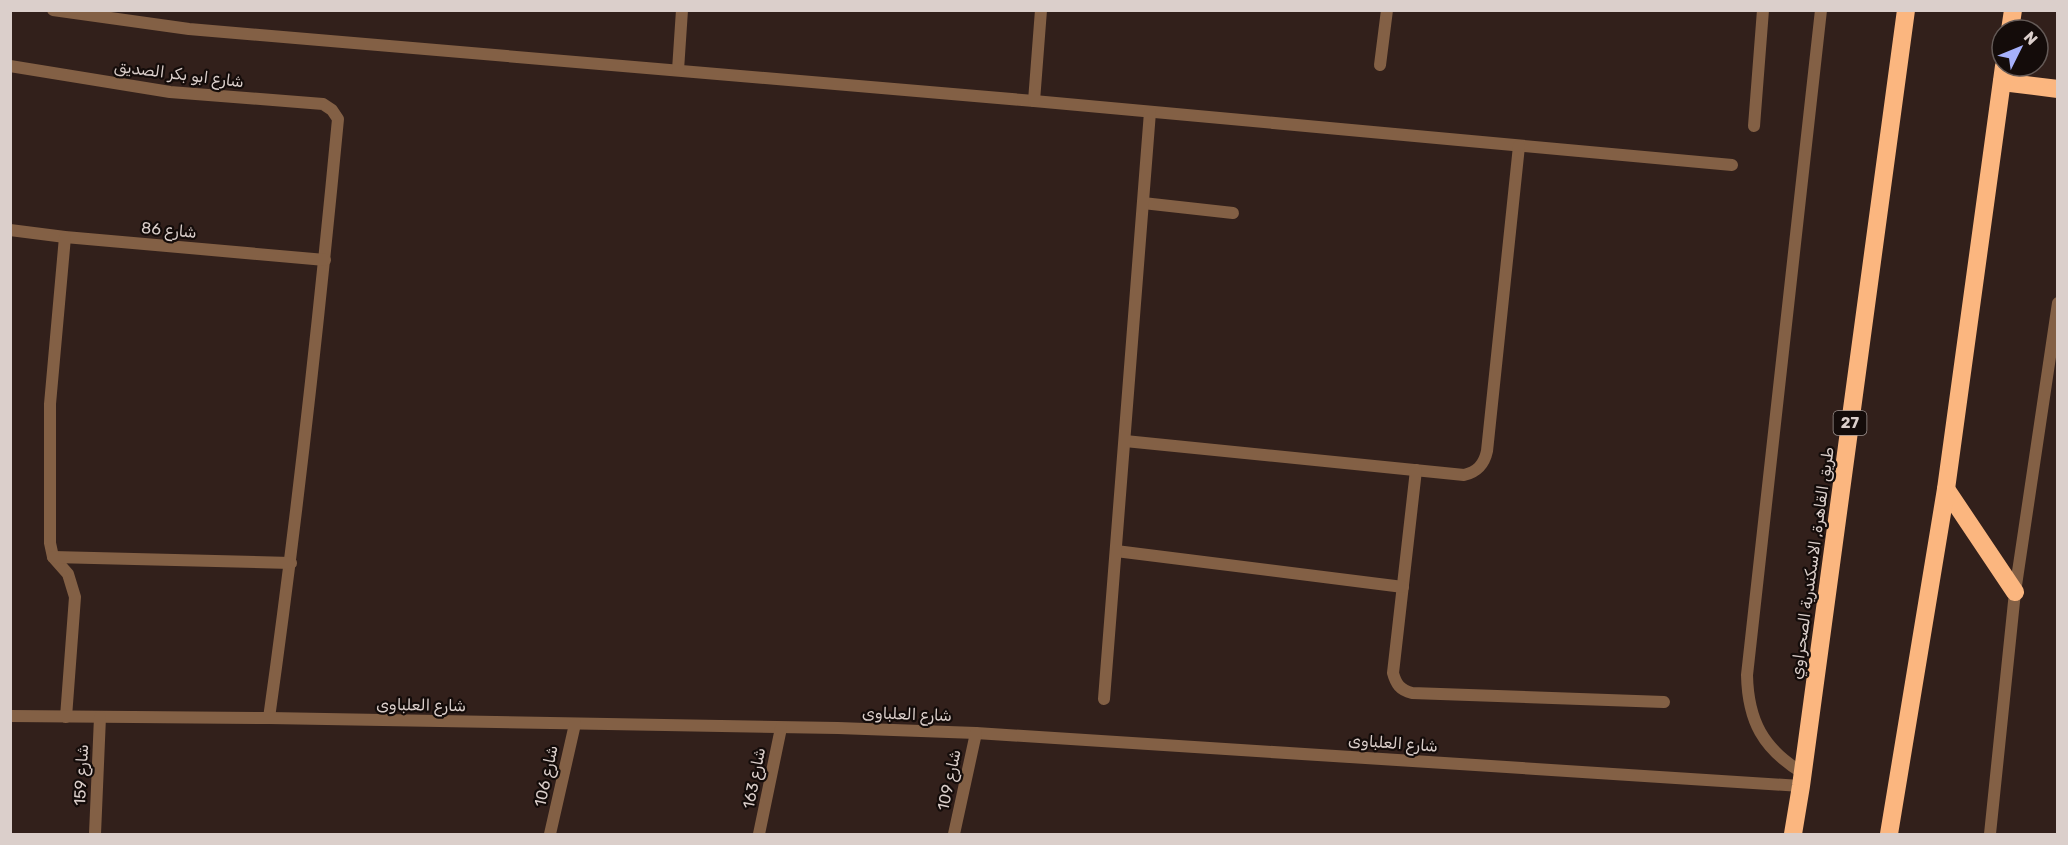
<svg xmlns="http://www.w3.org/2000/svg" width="2068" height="845" font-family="Rubik,'Noto Naskh Arabic',sans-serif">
	<rect width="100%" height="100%" fill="#32201b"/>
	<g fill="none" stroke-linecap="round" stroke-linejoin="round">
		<g stroke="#836045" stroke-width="12">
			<path d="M53 10 189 29 1034 101 1732 165"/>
			<path d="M1380 65 1387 10"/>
			<path d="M678 70 682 10"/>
			<path d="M1034 101 1041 10"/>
			<path d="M1754 126 1763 10"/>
			<path d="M1143 203 1233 213"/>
			<path d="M1125 441 1464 475C1477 472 1484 465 1487 451L1519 146"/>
			<path d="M1416 470 1393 673C1396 684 1400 690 1412 693L1664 702"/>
			<path d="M1116 551 1403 587"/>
			<path d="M1104 699 1150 112"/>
		</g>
		<g stroke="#836045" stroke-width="12">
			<path d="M10 66 170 92 323 104 332 110 338 119C319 319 297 519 269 718"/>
			<path d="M10 230 65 237 325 260"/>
			<path d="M65 237 50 404V543L53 557 68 574 75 597 66 717"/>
			<path d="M53 557 291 563"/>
			<path d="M10 716 269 718 838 728 976 733 1801 786"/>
			<path d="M95 834 100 717"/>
			<path d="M550 834 575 724"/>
			<path d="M759 834 781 728"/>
			<path d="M954 834 976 733"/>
		</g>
		<g stroke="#836045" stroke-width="12">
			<path d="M1803 773C1763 749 1748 721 1747 675L1821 10"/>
			<path d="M1990 834 2015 592 2058 303"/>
		</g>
		<g stroke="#fbb67f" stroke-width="18">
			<path d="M2010 30 2013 10"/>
			<path d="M2002 82 2058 89"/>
			<path d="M1946 489 2015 592"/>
			<path d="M1793 834 1801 786 1906 10"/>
			<path d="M1889 834 1946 489 2004 66"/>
		</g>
	</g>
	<g text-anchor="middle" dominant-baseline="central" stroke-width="4.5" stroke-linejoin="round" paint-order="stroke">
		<rect fill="#140c0a" stroke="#9f9491" stroke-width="1.5" x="1833.5" y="411" width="33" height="24" rx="4.5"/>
		<g font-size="15" font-weight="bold" fill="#dbcfcb">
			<text x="1850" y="423">27</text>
		</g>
		<g font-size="16" fill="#dbcfcb" stroke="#140c0a">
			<text transform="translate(179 74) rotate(7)">شارع ابو بكر الصديق</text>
			<text transform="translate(169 230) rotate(5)">شارع 86</text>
			<text transform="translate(1812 563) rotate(-82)">طريق القاهرة, الاسكندرية الصحراوي</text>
			<text transform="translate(421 705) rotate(1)">شارع العلباوى</text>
			<text transform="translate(907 714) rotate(2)">شارع العلباوى</text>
			<text transform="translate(1393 743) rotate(4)">شارع العلباوى</text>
			<text transform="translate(81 775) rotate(-87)">شارع 159</text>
			<text transform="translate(546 776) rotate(-78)">شارع 106</text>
			<text transform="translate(754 778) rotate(-79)">شارع 163</text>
			<text transform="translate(949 780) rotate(-78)">شارع 109</text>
		</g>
	</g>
	<rect width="2068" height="845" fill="none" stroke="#dbcfcb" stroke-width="24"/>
	<g transform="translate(2020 48) rotate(47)"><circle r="28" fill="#140c0a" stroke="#645a57" stroke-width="1.5"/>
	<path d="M0-4.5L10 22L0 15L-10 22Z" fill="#a6b1fc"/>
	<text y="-9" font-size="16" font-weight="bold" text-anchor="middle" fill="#dbcfcb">N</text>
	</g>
</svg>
